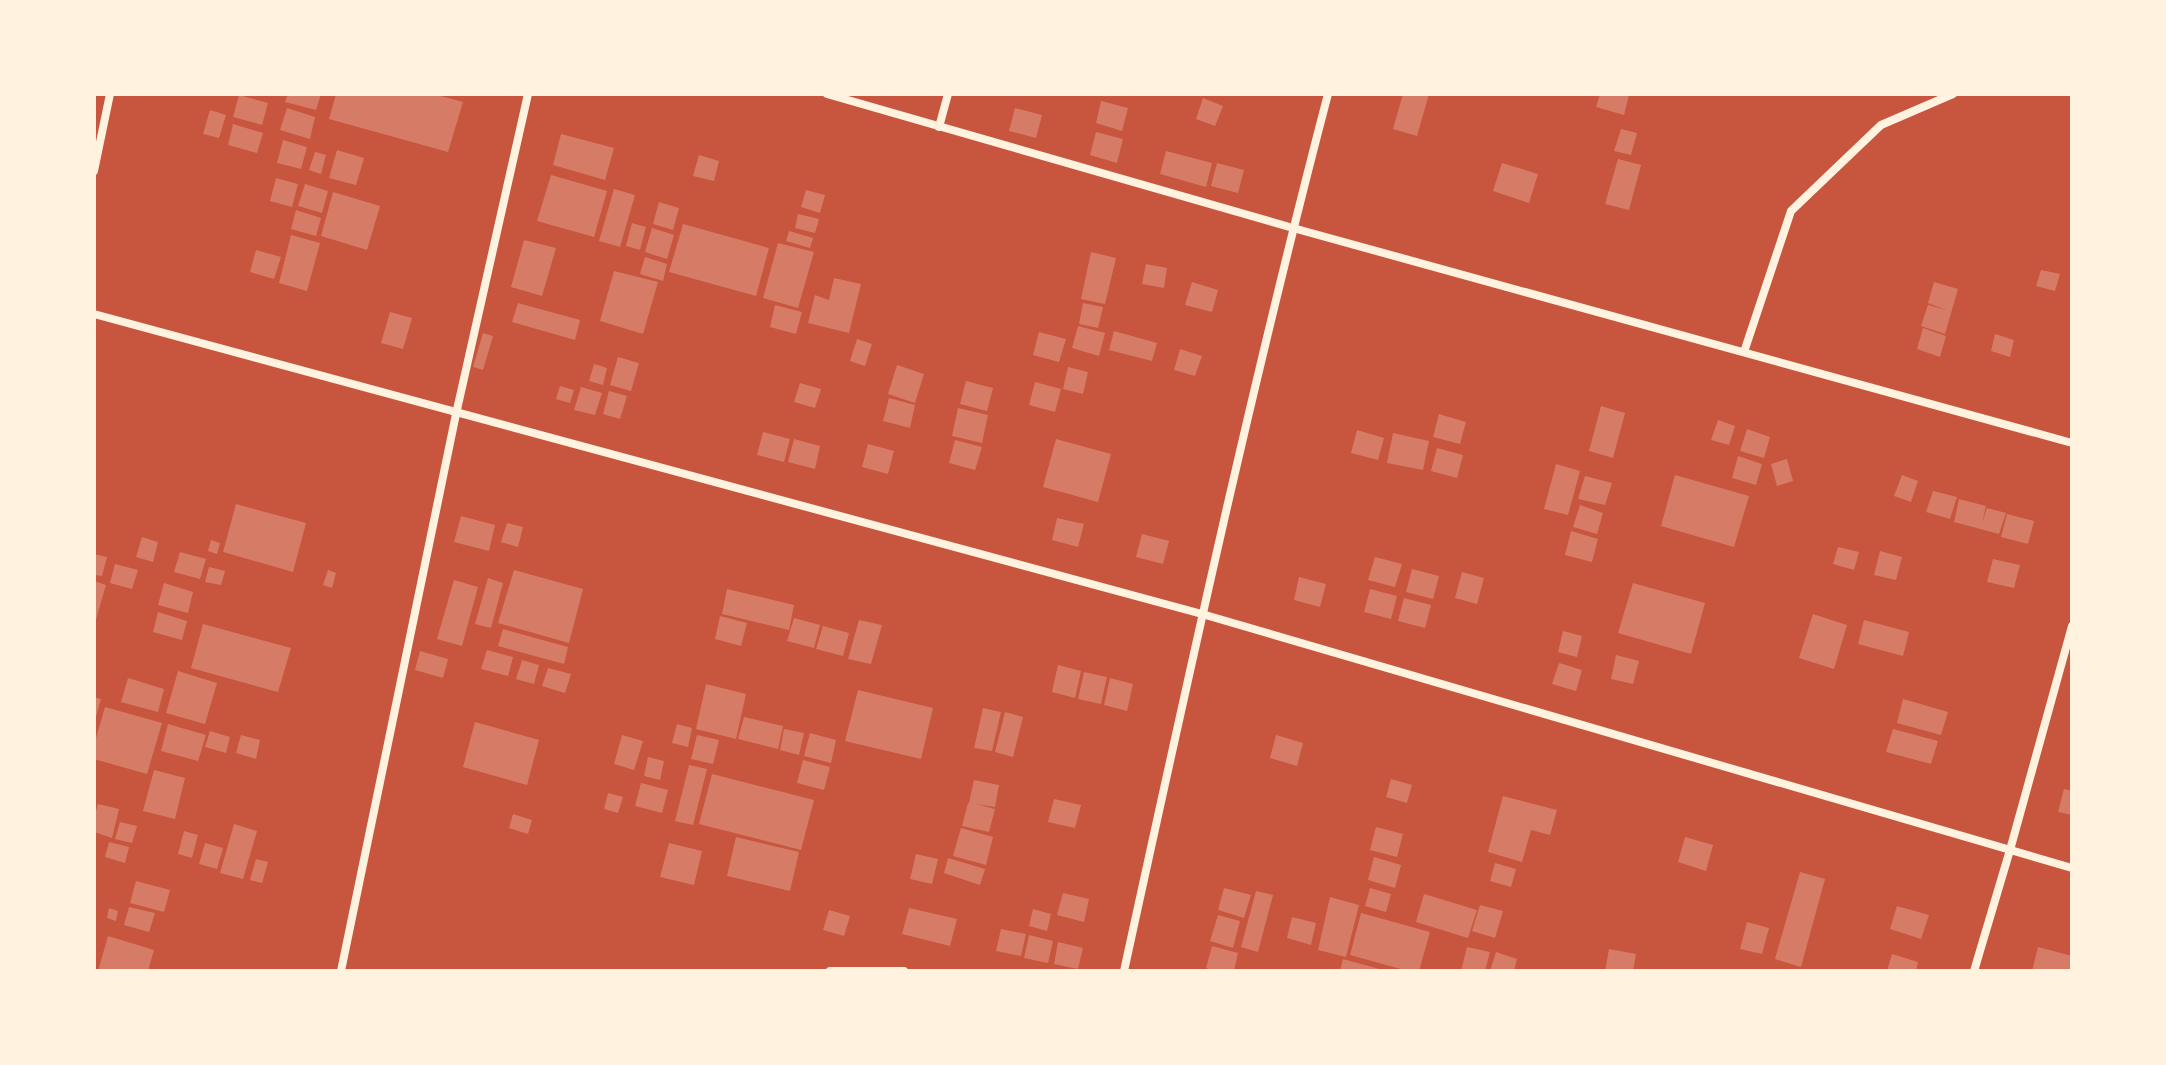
<svg xmlns="http://www.w3.org/2000/svg" width="2166" height="1065" font-family="'Titillium Web',sans-serif">
	<rect width="100%" height="100%" fill="#c8553d"/>
	<g fill="#d67c66">
		<path d="M288 94H321L316 110 285 102Z"/>
		<path d="M336 94H433L463 102 448 152 329 119Z"/>
		<path d="M1403 94H1429L1417 136 1393 129Z"/>
		<path d="M1600 94 1629 95 1624 115 1596 107Z"/>
		<path d="M239 95 268 103 262 125 233 117Z"/>
		<path d="M1203 98 1223 106 1215 126 1196 119Z"/>
		<path d="M1101 101 1128 108 1122 131 1096 123Z"/>
		<path d="M287 108 315 117 310 139 280 130Z"/>
		<path d="M1015 108 1042 115 1036 138 1009 131Z"/>
		<path d="M210 110 226 115 219 138 203 134Z"/>
		<path d="M233 124 263 133 257 153 228 145Z"/>
		<path d="M1621 129 1637 133 1631 155 1614 151Z"/>
		<path d="M1096 132 1123 139 1117 163 1090 155Z"/>
		<path d="M561 134 614 148 605 180 553 165Z"/>
		<path d="M283 140 307 147 301 169 277 163Z"/>
		<path d="M337 150 364 158 356 185 329 178Z"/>
		<path d="M1166 151 1212 163 1206 187 1160 174Z"/>
		<path d="M315 152 326 155 321 174 309 170Z"/>
		<path d="M699 155 719 161 714 181 693 176Z"/>
		<path d="M1618 159 1641 165 1629 210 1605 204Z"/>
		<path d="M1217 163 1244 170 1238 193 1211 186Z"/>
		<path d="M1502 163 1538 174 1529 203 1493 191Z"/>
		<path d="M551 175 607 191 594 237 537 221Z"/>
		<path d="M276 178 298 184 292 207 270 201Z"/>
		<path d="M305 184 328 191 322 213 298 206Z"/>
		<path d="M614 189 635 195 620 247 599 241Z"/>
		<path d="M806 190 825 195 820 213 801 207Z"/>
		<path d="M333 192 380 206 367 250 321 236Z"/>
		<path d="M659 202 679 208 673 230 653 224Z"/>
		<path d="M296 210 321 218 316 236 291 229Z"/>
		<path d="M798 214 819 219 815 233 795 228Z"/>
		<path d="M632 223 646 227 640 250 626 246Z"/>
		<path d="M683 224 769 248 756 296 669 272Z"/>
		<path d="M652 228 674 235 667 259 645 252Z"/>
		<path d="M789 231 813 238 810 248 786 241Z"/>
		<path d="M291 235 320 243 307 291 279 283Z"/>
		<path d="M524 240 556 248 542 296 511 287Z"/>
		<path d="M778 243 814 252 798 308 763 298Z"/>
		<path d="M256 250 281 257 274 279 250 272Z"/>
		<path d="M1091 252 1116 258 1105 304 1081 299Z"/>
		<path d="M645 257 667 264 663 281 640 274Z"/>
		<path d="M1146 264 1167 268 1164 288 1142 284Z"/>
		<path d="M2041 270 2060 274 2055 291 2036 286Z"/>
		<path d="M614 271 658 282 643 334 600 321Z"/>
		<path d="M834 278 861 284 849 333 808 323 815 295 829 300Z"/>
		<path d="M1192 282 1218 290 1212 312 1185 305Z"/>
		<path d="M1934 282 1958 289 1945 334 1921 326 1928 305 1946 310 1928 303Z"/>
		<path d="M518 303 580 320 575 340 512 322Z"/>
		<path d="M1083 303 1103 307 1098 328 1079 324Z"/>
		<path d="M775 305 802 312 796 334 770 327Z"/>
		<path d="M390 312 412 318 403 349 381 343Z"/>
		<path d="M1078 326 1105 333 1099 356 1072 348Z"/>
		<path d="M1923 328 1946 336 1940 357 1917 349Z"/>
		<path d="M1114 331 1157 343 1152 361 1109 350Z"/>
		<path d="M1039 332 1066 339 1059 362 1033 355Z"/>
		<path d="M483 333 493 336 483 370 473 367Z"/>
		<path d="M1995 334 2014 340 2010 357 1991 351Z"/>
		<path d="M857 339 872 344 865 366 850 361Z"/>
		<path d="M1180 349 1202 356 1195 376 1174 370Z"/>
		<path d="M618 357 639 363 631 391 610 385Z"/>
		<path d="M594 364 607 368 603 385 589 381Z"/>
		<path d="M897 365 924 374 915 403 888 394Z"/>
		<path d="M1068 367 1088 372 1083 394 1063 389Z"/>
		<path d="M966 381 993 388 987 411 960 404Z"/>
		<path d="M1035 382 1061 389 1055 412 1029 405Z"/>
		<path d="M800 383 821 389 815 408 794 402Z"/>
		<path d="M560 386 574 390 570 403 556 399Z"/>
		<path d="M581 387 602 393 595 415 574 410Z"/>
		<path d="M609 391 627 396 620 419 603 414Z"/>
		<path d="M889 398 915 405 910 428 883 421Z"/>
		<path d="M1601 406 1625 413 1613 458 1589 451Z"/>
		<path d="M958 408 988 415 982 443 952 436Z"/>
		<path d="M1439 414 1466 422 1460 444 1433 437Z"/>
		<path d="M1718 420 1735 426 1729 445 1711 440Z"/>
		<path d="M1747 429 1770 437 1764 458 1740 451Z"/>
		<path d="M1357 430 1384 438 1378 460 1351 453Z"/>
		<path d="M763 432 790 439 784 462 757 455Z"/>
		<path d="M1393 433 1429 441 1423 470 1387 463Z"/>
		<path d="M794 439 820 446 815 469 788 462Z"/>
		<path d="M1056 439 1111 454 1098 502 1043 487Z"/>
		<path d="M955 440 982 447 975 470 949 463Z"/>
		<path d="M868 444 894 451 888 474 862 467Z"/>
		<path d="M1437 448 1463 455 1457 478 1431 471Z"/>
		<path d="M1738 456 1762 464 1756 485 1732 478Z"/>
		<path d="M1787 459 1793 481 1777 486 1771 464Z"/>
		<path d="M1556 464 1580 471 1568 515 1544 509Z"/>
		<path d="M1675 475 1749 496 1734 547 1661 526Z"/>
		<path d="M1902 475 1918 481 1911 502 1894 496Z"/>
		<path d="M1585 476 1612 483 1605 505 1578 499Z"/>
		<path d="M1933 491 1957 497 1950 519 1926 512Z"/>
		<path d="M1959 499 1986 506 1982 523 1987 508 2006 513 1999 534 1954 522Z"/>
		<path d="M236 504 306 523 293 572 223 552Z"/>
		<path d="M1580 505 1603 513 1597 534 1573 527Z"/>
		<path d="M2007 514 2034 521 2028 544 2001 537Z"/>
		<path d="M461 516 495 525 489 551 454 542Z"/>
		<path d="M1057 518 1084 524 1078 547 1052 540Z"/>
		<path d="M507 523 523 527 518 547 501 542Z"/>
		<path d="M1571 531 1598 539 1592 562 1565 555Z"/>
		<path d="M1142 534 1169 541 1163 564 1136 557Z"/>
		<path d="M142 537 158 542 153 562 136 557Z"/>
		<path d="M211 540 220 543 217 554 208 551Z"/>
		<path d="M1838 547 1859 552 1854 570 1833 564Z"/>
		<path d="M1880 551 1902 557 1896 580 1874 575Z"/>
		<path d="M180 552 206 559 200 579 174 572Z"/>
		<path d="M94 554 107 557 102 576 94 575Z"/>
		<path d="M1375 557 1402 564 1395 587 1368 580Z"/>
		<path d="M1993 559 2020 565 2014 588 1987 582Z"/>
		<path d="M115 564 138 570 132 589 110 583Z"/>
		<path d="M209 567 225 571 221 585 205 582Z"/>
		<path d="M1412 569 1439 576 1433 599 1406 592Z"/>
		<path d="M328 570 336 573 332 588 323 585Z"/>
		<path d="M514 570 583 589 569 643 498 623Z"/>
		<path d="M1462 572 1484 578 1477 604 1455 598Z"/>
		<path d="M1299 577 1326 584 1320 607 1294 600Z"/>
		<path d="M488 578 503 583 491 628 475 624Z"/>
		<path d="M454 580 478 587 462 646 437 639Z"/>
		<path d="M94 581 106 585 95 623 94 622Z"/>
		<path d="M164 583 193 592 188 613 158 605Z"/>
		<path d="M1633 583 1705 603 1691 654 1618 633Z"/>
		<path d="M727 589 794 605 789 630 722 614Z"/>
		<path d="M1370 589 1397 596 1391 619 1364 612Z"/>
		<path d="M1404 598 1431 605 1425 628 1398 621Z"/>
		<path d="M158 612 187 621 182 640 153 632Z"/>
		<path d="M1813 614 1847 625 1834 669 1799 658Z"/>
		<path d="M720 616 747 623 741 646 715 639Z"/>
		<path d="M794 618 820 625 814 648 787 641Z"/>
		<path d="M859 620 882 625 871 664 848 659Z"/>
		<path d="M1864 620 1909 632 1903 656 1858 644Z"/>
		<path d="M203 624 291 648 278 692 191 668Z"/>
		<path d="M823 626 849 633 843 656 816 649Z"/>
		<path d="M503 629 568 647 564 664 498 646Z"/>
		<path d="M1563 631 1582 636 1577 657 1558 652Z"/>
		<path d="M487 650 513 657 508 676 481 669Z"/>
		<path d="M420 651 448 659 443 678 415 670Z"/>
		<path d="M1616 655 1639 661 1633 684 1611 679Z"/>
		<path d="M522 660 539 665 534 684 516 679Z"/>
		<path d="M1559 663 1582 670 1576 691 1552 684Z"/>
		<path d="M1058 665 1081 671 1075 698 1052 692Z"/>
		<path d="M548 668 571 674 565 693 542 686Z"/>
		<path d="M178 671 217 683 205 724 166 713Z"/>
		<path d="M1084 672 1107 677 1101 704 1078 699Z"/>
		<path d="M128 678 164 689 158 712 121 702Z"/>
		<path d="M1110 678 1133 684 1127 711 1104 705Z"/>
		<path d="M706 684 746 694 736 739 696 729Z"/>
		<path d="M858 690 933 708 921 759 845 741Z"/>
		<path d="M94 697 101 699 95 720H94Z"/>
		<path d="M1903 699 1948 712 1941 735 1897 723Z"/>
		<path d="M105 707 162 723 147 774 94 759V745Z"/>
		<path d="M983 708 1001 712 992 751 974 748Z"/>
		<path d="M1005 712 1023 717 1013 757 995 752Z"/>
		<path d="M744 717 783 726 778 749 738 739Z"/>
		<path d="M475 722 539 740 527 785 463 767Z"/>
		<path d="M168 724 206 735 198 761 161 751Z"/>
		<path d="M677 724 692 728 688 747 672 743Z"/>
		<path d="M784 729 804 733 799 755 780 750Z"/>
		<path d="M1893 729 1938 741 1931 764 1886 752Z"/>
		<path d="M210 731 230 737 226 753 205 747Z"/>
		<path d="M810 733 836 740 831 763 804 756Z"/>
		<path d="M241 735 260 740 256 759 236 753Z"/>
		<path d="M622 735 643 741 634 770 614 764Z"/>
		<path d="M697 735 719 740 713 764 691 759Z"/>
		<path d="M1276 735 1303 743 1297 766 1270 758Z"/>
		<path d="M648 757 664 761 660 780 644 776Z"/>
		<path d="M803 760 830 767 824 790 797 783Z"/>
		<path d="M689 765 707 769 693 825 675 821Z"/>
		<path d="M154 770 185 778 175 819 143 811Z"/>
		<path d="M712 774 814 800 801 850 699 824Z"/>
		<path d="M1391 779 1412 785 1407 803 1386 797Z"/>
		<path d="M974 780 999 785 995 807 976 804 995 809 989 832 962 826 968 803H969Z"/>
		<path d="M641 783 668 790 662 813 635 806Z"/>
		<path d="M2064 789 2072 791V815L2058 812Z"/>
		<path d="M608 793 623 797 618 813 604 809Z"/>
		<path d="M1503 796 1557 810 1550 835 1531 830 1522 862 1488 852Z"/>
		<path d="M1054 799 1081 805 1075 828 1048 822Z"/>
		<path d="M98 804 119 809 112 838 94 832V818Z"/>
		<path d="M513 814 532 820 528 834 509 828Z"/>
		<path d="M120 822 137 826 132 843 115 839Z"/>
		<path d="M234 824 257 831 243 879 220 873Z"/>
		<path d="M1376 827 1403 834 1397 857 1370 850Z"/>
		<path d="M961 828 993 837 986 865 953 856Z"/>
		<path d="M184 831 198 835 192 858 178 854Z"/>
		<path d="M736 837 799 852 790 891 727 876Z"/>
		<path d="M1685 837 1713 845 1706 871 1678 862Z"/>
		<path d="M109 842 129 847 125 863 105 857Z"/>
		<path d="M205 843 223 848 217 869 199 864Z"/>
		<path d="M669 843 702 851 694 885 660 877Z"/>
		<path d="M916 854 938 859 932 884 910 879Z"/>
		<path d="M1374 857 1401 865 1395 888 1368 880Z"/>
		<path d="M948 858 985 869 980 885 944 873Z"/>
		<path d="M256 859 268 862 262 883 250 880Z"/>
		<path d="M1495 863 1516 869 1511 887 1490 881Z"/>
		<path d="M1800 872 1825 879 1801 967 1775 959Z"/>
		<path d="M136 881 170 890 164 912 130 903Z"/>
		<path d="M1224 888 1251 895 1244 918 1218 910Z"/>
		<path d="M1370 888 1391 894 1386 912 1365 906Z"/>
		<path d="M1256 891 1273 895 1258 952 1241 947Z"/>
		<path d="M1063 893 1089 899 1084 922 1057 915Z"/>
		<path d="M1424 894 1477 910 1468 938 1416 922Z"/>
		<path d="M1330 897 1359 905 1346 957 1318 950Z"/>
		<path d="M1480 905 1503 911 1495 938 1472 931Z"/>
		<path d="M1897 906 1929 915 1921 939 1890 929Z"/>
		<path d="M129 907 155 913 149 932 124 925Z"/>
		<path d="M109 908 118 911 116 921 107 918Z"/>
		<path d="M909 908 957 919 950 946 902 934Z"/>
		<path d="M1033 909 1051 914 1047 931 1029 926Z"/>
		<path d="M829 910 850 916 844 936 823 930Z"/>
		<path d="M1361 913 1430 932 1419 971H1408L1350 955Z"/>
		<path d="M1218 915 1240 921 1233 948 1210 941Z"/>
		<path d="M1292 917 1316 923 1311 945 1287 938Z"/>
		<path d="M1747 922 1769 928 1762 954 1740 949Z"/>
		<path d="M1001 929 1026 934 1021 956 996 951Z"/>
		<path d="M1029 935 1053 941 1048 963 1024 958Z"/>
		<path d="M108 936 154 950 148 971H98Z"/>
		<path d="M1058 942 1083 948 1078 969 1054 964Z"/>
		<path d="M1212 946 1238 953 1234 971H1214L1206 968Z"/>
		<path d="M1467 947 1490 952 1485 971H1461Z"/>
		<path d="M2038 947 2072 956V971H2032Z"/>
		<path d="M1609 949 1636 954 1633 971H1605Z"/>
		<path d="M1496 952 1517 959 1514 971H1490Z"/>
		<path d="M1892 954 1918 962 1916 971H1887Z"/>
		<path d="M1343 959 1383 970V971H1340Z"/>
	</g>
	<g fill="none" stroke-linecap="round" stroke-linejoin="round">
		<g stroke="#fff3e0" stroke-width="8">
			<path d="M827 94 1293 228 2072 443"/>
			<path d="M939 127 948 94"/>
			<path d="M94 171 110 94"/>
			<path d="M94 314 1202 614 2072 868"/>
			<path d="M1744 352 1791 211 1881 125 1953 94"/>
			<path d="M341 971 456 414 528 94"/>
			<path d="M830 971H904"/>
			<path d="M1124 971C1188 678 1252 384 1328 94"/>
			<path d="M1974 971 2010 850 2072 626"/>
		</g>
	</g>
	<rect width="2166" height="1065" fill="none" stroke="#fff3e0" stroke-width="192"/>
</svg>
